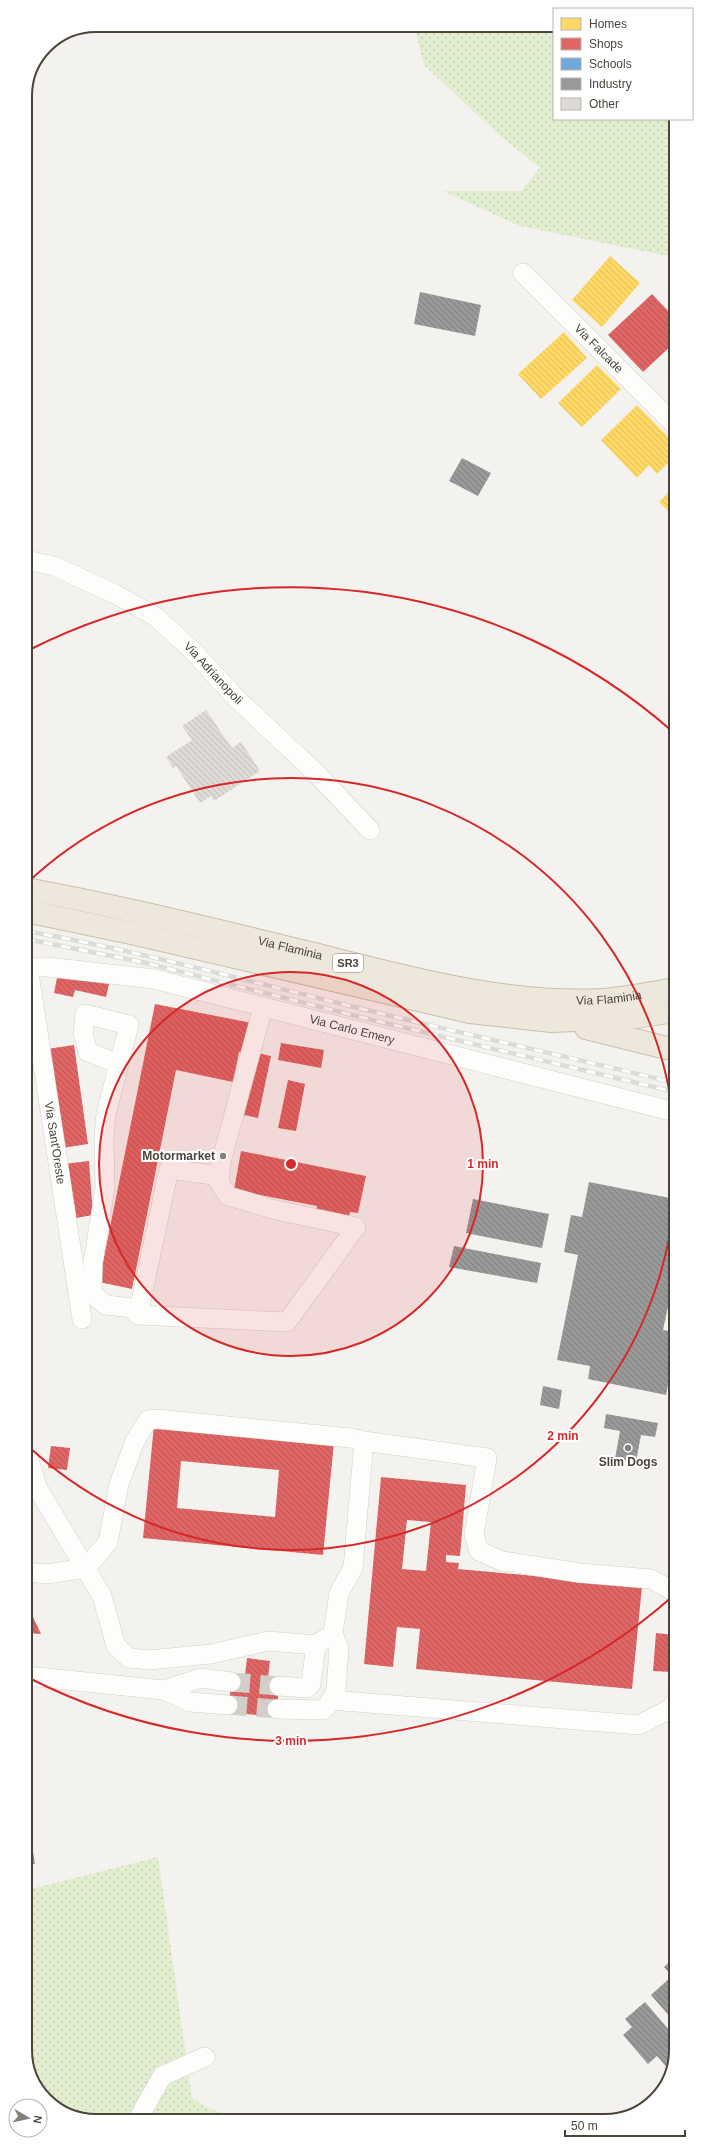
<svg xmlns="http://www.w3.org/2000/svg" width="701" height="2146" font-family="Helvetica,sans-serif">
	<defs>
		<pattern id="green-dots" width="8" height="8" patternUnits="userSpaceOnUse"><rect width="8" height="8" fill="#e1eecf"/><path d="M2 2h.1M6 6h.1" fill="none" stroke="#c3cdb2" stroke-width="1.8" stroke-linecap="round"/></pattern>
		<pattern id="homes-back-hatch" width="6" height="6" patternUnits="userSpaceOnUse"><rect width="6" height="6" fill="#ffd966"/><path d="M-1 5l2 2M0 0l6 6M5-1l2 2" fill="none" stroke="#dcbb59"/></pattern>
		<pattern id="shops-back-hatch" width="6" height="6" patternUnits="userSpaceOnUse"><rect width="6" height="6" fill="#e06666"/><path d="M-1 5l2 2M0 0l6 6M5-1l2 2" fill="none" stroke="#b85655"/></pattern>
		<pattern id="schools-back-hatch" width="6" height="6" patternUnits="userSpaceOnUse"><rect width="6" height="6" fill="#6fa8dc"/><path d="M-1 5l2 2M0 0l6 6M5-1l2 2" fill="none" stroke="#5d8ab3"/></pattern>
		<pattern id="industry-back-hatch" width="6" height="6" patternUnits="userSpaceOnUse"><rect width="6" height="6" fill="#999"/><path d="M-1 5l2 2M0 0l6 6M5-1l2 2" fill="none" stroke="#7f7e7e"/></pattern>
		<pattern id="building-back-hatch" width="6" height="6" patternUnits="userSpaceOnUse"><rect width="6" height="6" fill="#dedbd6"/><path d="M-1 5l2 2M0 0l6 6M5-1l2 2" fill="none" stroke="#c0bdb8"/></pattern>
	</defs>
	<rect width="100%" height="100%" fill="#f4f2ee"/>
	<g fill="url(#green-dots)">
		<path d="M414 25H554V119H674V257L520 226 443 191H521L540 168 498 134 424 65Z"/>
		<path d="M158 1857 192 2098 208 2108 222 2113 182 2117V2120L91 2121 49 2104 27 2068V1890Z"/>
	</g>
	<g fill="url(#homes-back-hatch)">
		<path d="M610 256 640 283 602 327 572 300Z"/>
		<path d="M564 332 587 358 541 399 518 374Z"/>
		<path d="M597 365 621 389 582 427 558 403Z"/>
		<path d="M637 405 674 443V457L657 474 649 465 637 478 601 440Z"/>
		<path d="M674 487V517L659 502Z"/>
	</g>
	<g fill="url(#shops-back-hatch)" fill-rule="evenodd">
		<path d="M652 294 674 317V343L643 372 608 335Z"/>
		<path d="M58 973 109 984 106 997 75 990 73 997 54 993Z"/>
		<path d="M155 1004 252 1023 246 1054 239 1052 233 1082 176 1070 132 1289 99 1282Z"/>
		<path d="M281 1043 324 1050 321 1068 278 1060Z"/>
		<path d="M74 1045 88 1144 62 1148 47 1049Z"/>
		<path d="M257 1053 271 1056 258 1118 244 1115Z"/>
		<path d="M288 1080 305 1084 296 1131 278 1128Z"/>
		<path d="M241 1151 366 1176 358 1213 350 1212 348 1220 316 1214 317 1206 234 1190Z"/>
		<path d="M89 1161 93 1215 70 1219 63 1164Z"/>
		<path d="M154 1425 334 1442 323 1555 143 1538ZM181 1461 279 1470 275 1517 177 1508Z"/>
		<path d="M51 1446 70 1448 67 1470 48 1468Z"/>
		<path d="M381 1477 466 1485 460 1556 446 1555V1562L459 1563 458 1569 642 1586 632 1689 416 1669 420 1629 397 1627 393 1667 364 1664ZM407 1520 431 1522 426 1571 402 1569Z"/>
		<path d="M27 1604 41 1634 27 1633Z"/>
		<path d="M656 1633 675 1635 671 1672 653 1671Z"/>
		<path d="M247 1658 270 1661 268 1678 280 1679 276 1717 228 1712 232 1674 245 1675Z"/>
	</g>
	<path fill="url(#schools-back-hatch)" d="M26 1183H30L27 1213H26Z"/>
	<g fill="url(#industry-back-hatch)">
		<path d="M420 292 481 305 475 336 414 324Z"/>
		<path d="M462 458 491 473 478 496 449 481Z"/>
		<path d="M589 1182 675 1199V1274L663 1330 675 1332V1348L666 1395 588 1379 590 1366 557 1360 578 1255 564 1252 571 1215 582 1217Z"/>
		<path d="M473 1199 549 1214 542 1248 466 1233Z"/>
		<path d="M454 1246 541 1263 537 1283 449 1267Z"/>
		<path d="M543 1386 562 1390 559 1409 540 1405Z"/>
		<path d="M606 1414 658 1423 655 1437 641 1435 636 1462 615 1459 620 1431 604 1428Z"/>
		<path d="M27 1813 35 1864 27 1865Z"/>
		<path d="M673 1959 676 1962V2024L651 1995 672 1976 664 1967Z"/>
		<path d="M645 2002 676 2038V2051L669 2070 657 2056 648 2064 623 2035 632 2027 625 2019Z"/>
	</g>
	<path fill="url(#building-back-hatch)" d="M206 710 232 748 241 742 260 771 214 801 211 796 200 803 176 766 173 768 166 757 192 740 182 726Z"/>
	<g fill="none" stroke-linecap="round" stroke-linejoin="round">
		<g stroke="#d2cfca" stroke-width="19" stroke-dasharray="19 10" stroke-linecap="butt">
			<path d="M231 1682 279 1686"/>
			<path d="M228 1705 277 1709"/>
		</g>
		<defs>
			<g id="minor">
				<path id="s1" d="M523 273 674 424"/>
				<path id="s2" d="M26 560 54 566 115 594 156 617 193 651 236 698 316 773 370 830"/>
				<path id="s3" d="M26 967H48L154 979 675 1112"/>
				<path id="s4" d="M28 967 82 1319"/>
				<path d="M119 1064 88 1052 83 1033 85 1014 129 1025 106 1114 104 1136 105 1188 93 1263 92 1294 106 1305 140 1309"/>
				<path d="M220 1176 169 1169 138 1315 287 1322 356 1227 276 1210 228 1196 219 1182 221 1162 263 1007"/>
				<path d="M27 1454 38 1489 102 1596 116 1646 129 1658 149 1660 211 1654 268 1641 316 1645"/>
				<path d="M27 1572 47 1574 86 1568 108 1542 119 1484 135 1441 148 1420 157 1419 351 1438 364 1441"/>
				<path d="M27 1676 164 1690 190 1702 228 1705"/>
				<path d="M279 1686 307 1688 311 1684 316 1645 326 1638"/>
				<path d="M164 1690 201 1678 231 1682"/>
				<path d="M331 1700 639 1725 670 1709 676 1701"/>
				<path d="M277 1709 323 1710 328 1705 336 1690 339 1649 333 1633 339 1593 353 1568 364 1441 487 1458 474 1535 479 1551 502 1561 580 1573 651 1579 675 1592"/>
				<path d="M137 2121 162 2076 205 2057"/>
			</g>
			<g id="highway">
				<path id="s5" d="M26 889C119 906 210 929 302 951 399 975 501 1005 602 1000 627 998 651 993 675 989"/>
				<path d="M26 911 136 934 470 1012 551 1021 628 1018 675 1011"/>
				<path d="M586 1028 675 1050"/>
			</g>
		</defs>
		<use href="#minor" stroke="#d2d0cb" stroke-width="20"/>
		<use href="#highway" stroke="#ccbfa9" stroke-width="24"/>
		<use href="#minor" stroke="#fdfdfc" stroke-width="19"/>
		<use href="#highway" stroke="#ede8db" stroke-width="22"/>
		<defs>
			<g id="rail">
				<path d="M26 931C134 950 240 979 346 1005 455 1032 565 1056 675 1083"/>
				<path d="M26 939 142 962 356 1016 675 1092"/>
			</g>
		</defs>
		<use href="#rail" stroke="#dbdbda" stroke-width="4.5"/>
		<use href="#rail" stroke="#fff" stroke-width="3" stroke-dasharray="9" stroke-linecap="butt"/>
	</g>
	<circle cx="291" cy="1164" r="192" fill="#d62828" fill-opacity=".12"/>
	<g fill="none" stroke="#d62828" stroke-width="2">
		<circle cx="291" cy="1164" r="192"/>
		<path d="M675 1194A385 385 0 0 1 28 1446M28 882A385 385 0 0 1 675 1134"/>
		<path d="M673 1596A577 577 0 0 1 29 1678M29 650A577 577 0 0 1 673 732"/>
	</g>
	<g fill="#868178" stroke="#fff" stroke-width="1.5">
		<circle cx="223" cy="1156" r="4"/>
		<circle cx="628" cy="1448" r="4"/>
	</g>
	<g text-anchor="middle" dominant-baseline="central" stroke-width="4" stroke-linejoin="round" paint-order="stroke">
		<rect fill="#fff" stroke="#817c74" stroke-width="1" x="333" y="954" width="30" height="18" rx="3"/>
		<g font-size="11" font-weight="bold" fill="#4b4439">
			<text x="348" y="963">SR3</text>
		</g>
		<g font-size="12" fill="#4b4439" stroke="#fff">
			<text stroke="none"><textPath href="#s1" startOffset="107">Via Falcade</textPath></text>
			<text stroke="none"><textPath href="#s2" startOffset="223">Via Adrianopoli</textPath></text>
			<text stroke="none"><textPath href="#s5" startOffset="271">Via Flaminia</textPath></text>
			<text stroke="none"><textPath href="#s5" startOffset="595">Via Flaminia</textPath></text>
			<text stroke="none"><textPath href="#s3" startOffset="333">Via Carlo Emery</textPath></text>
			<text stroke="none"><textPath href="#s4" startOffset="178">Via Sant'Oreste</textPath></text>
		</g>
		<g font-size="12" font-weight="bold" fill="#4b4439" stroke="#fff" text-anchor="end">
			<text x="215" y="1156">Motormarket</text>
			<text x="628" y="1462" text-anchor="middle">Slim Dogs</text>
		</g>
	</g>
	<path d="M0 0H701V2146H0ZM96 32H605A64 64 0 0 1 669 96V2050A64 64 0 0 1 605 2114H96A64 64 0 0 1 32 2050V96A64 64 0 0 1 96 32Z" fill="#fff" fill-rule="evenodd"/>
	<path fill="none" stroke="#4b4439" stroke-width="2" d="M96 32H605A64 64 0 0 1 669 96V2050A64 64 0 0 1 605 2114H96A64 64 0 0 1 32 2050V96A64 64 0 0 1 96 32Z"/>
	<circle cx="291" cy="1164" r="6" fill="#d62828" stroke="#fff" stroke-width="2"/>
	<g font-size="12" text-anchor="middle" font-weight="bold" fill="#d62828" stroke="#fff" stroke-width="4" stroke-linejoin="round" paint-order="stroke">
		<text x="483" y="1168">1 min</text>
		<text x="563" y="1440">2 min</text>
		<text x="291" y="1745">3 min</text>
	</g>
	<rect x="553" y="8" width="140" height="112" fill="#ffffff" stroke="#b7b4b0"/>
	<rect x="561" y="18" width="20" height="12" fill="#ffd966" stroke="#b7b4b0"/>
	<text x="589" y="28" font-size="12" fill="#4b4439">Homes</text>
	<rect x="561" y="38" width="20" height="12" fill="#e06666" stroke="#b7b4b0"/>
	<text x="589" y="48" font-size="12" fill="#4b4439">Shops</text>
	<rect x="561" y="58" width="20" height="12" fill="#6fa8dc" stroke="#b7b4b0"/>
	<text x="589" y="68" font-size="12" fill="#4b4439">Schools</text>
	<rect x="561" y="78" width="20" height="12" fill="#999999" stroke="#b7b4b0"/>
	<text x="589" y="88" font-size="12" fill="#4b4439">Industry</text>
	<rect x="561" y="98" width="20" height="12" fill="#dedbd6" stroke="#b7b4b0"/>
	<text x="589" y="108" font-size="12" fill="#4b4439">Other</text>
	<g transform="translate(28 2118) rotate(99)"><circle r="19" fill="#ffffff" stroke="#b7b4b0"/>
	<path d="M0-3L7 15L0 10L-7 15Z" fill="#868178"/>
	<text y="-6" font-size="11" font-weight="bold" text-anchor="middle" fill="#4b4439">N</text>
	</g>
	<path d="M565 2130v6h120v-6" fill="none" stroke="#4b4439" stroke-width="2"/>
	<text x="571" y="2130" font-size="12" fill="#4b4439" stroke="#ffffff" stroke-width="3" paint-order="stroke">50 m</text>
</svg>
